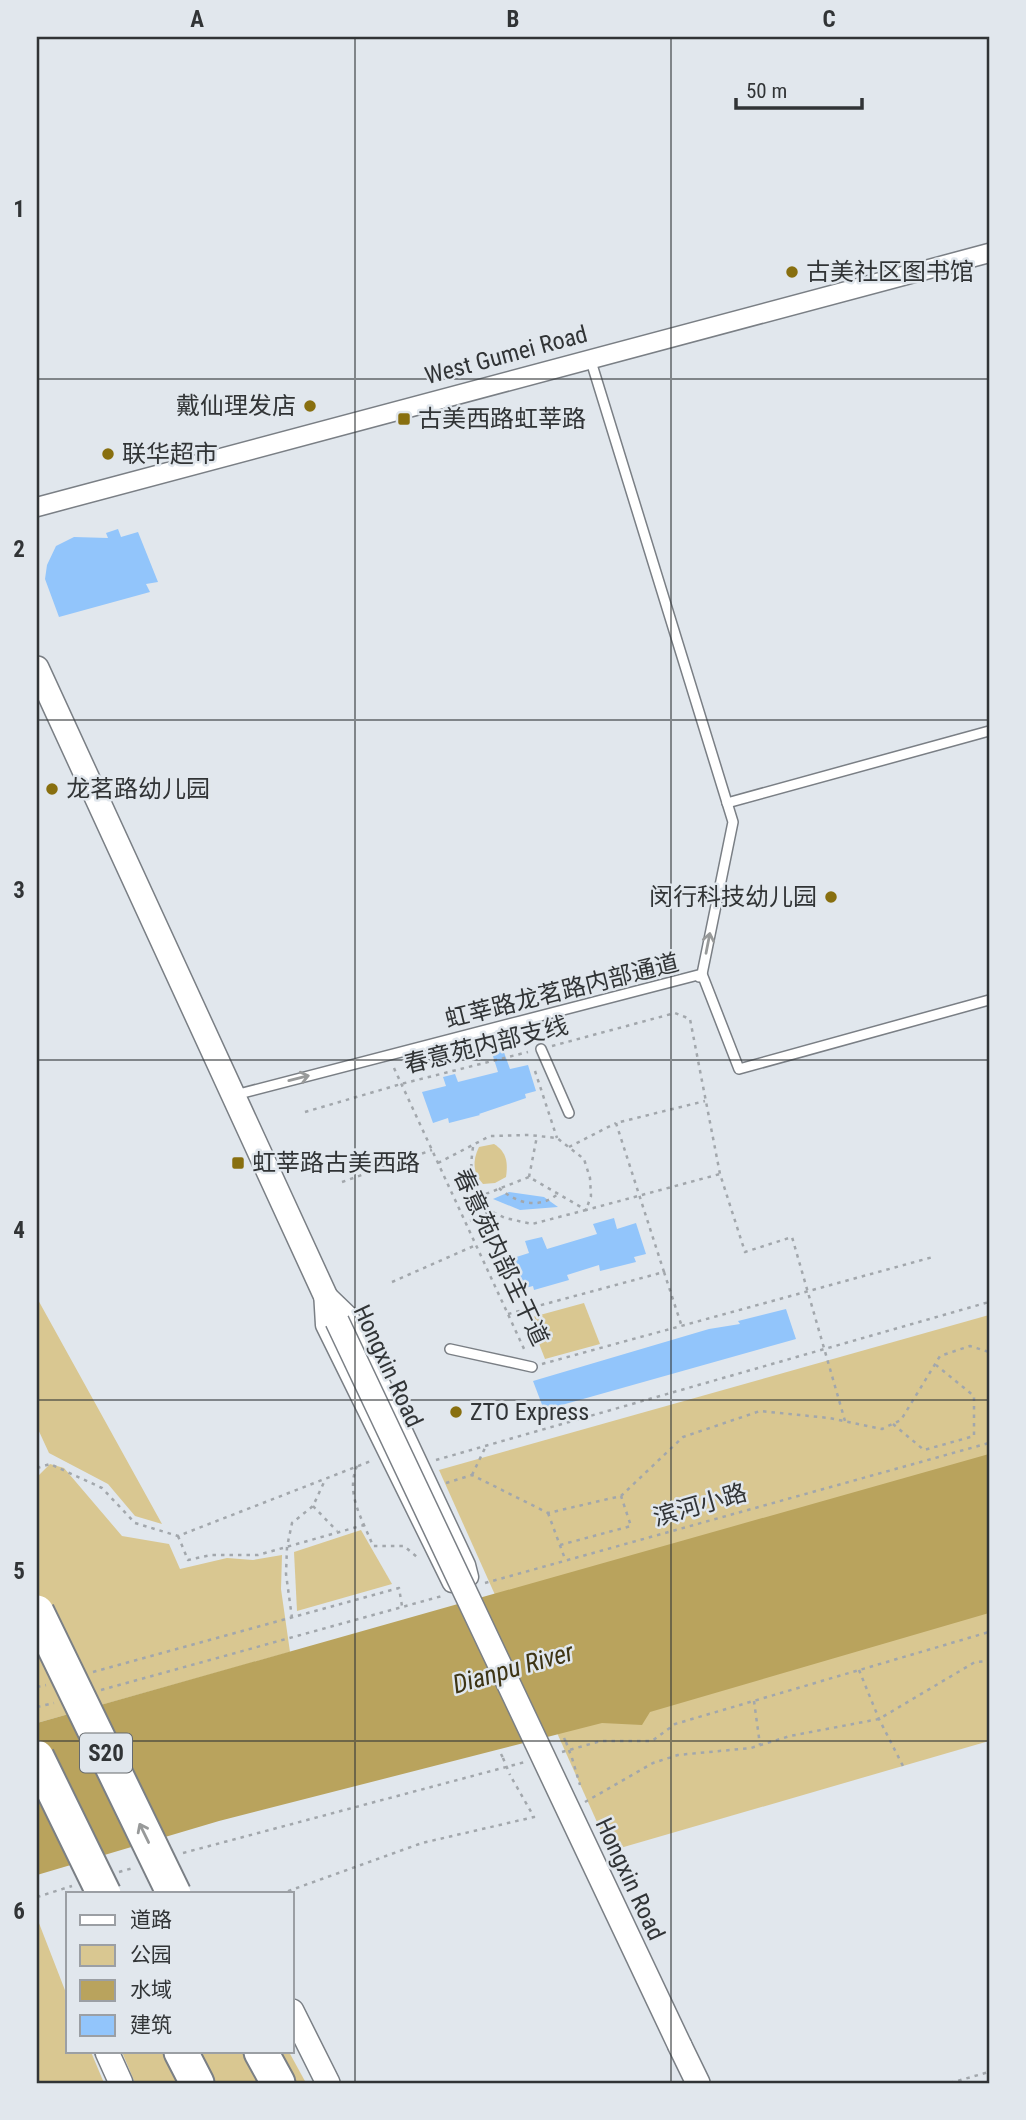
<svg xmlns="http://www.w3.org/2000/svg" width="1026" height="2120" font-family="'Roboto Condensed','Noto Sans SC',sans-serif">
	<rect width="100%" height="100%" fill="#e1e7ed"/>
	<g fill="#d9c791">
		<path d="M494 1144C507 1152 508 1163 506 1177L495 1183 483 1184C473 1173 472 1161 479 1147Z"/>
		<path d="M37 1298 162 1524 135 1516 108 1484 49 1453 37 1427Z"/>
		<path d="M584 1303 600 1344 545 1359 529 1318Z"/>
		<path d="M989 1315V1741L610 1851 439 1470Z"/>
		<path d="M50 1464 64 1468 122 1536 169 1544 180 1569 227 1558 253 1560 282 1555 281 1589 290 1652 37 1723V1477Z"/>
		<path d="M361 1530 392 1584 297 1611 294 1552Z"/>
		<path d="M37 1918 68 1998V2052H91L104 2083H37Z"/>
		<path d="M122 2052H289L306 2083H135Z"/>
	</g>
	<path fill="#b9a35d" d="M989 1454V1613L650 1712 642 1725 602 1723 219 1821 37 1875V1723Z"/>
	<g fill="#92c5fb">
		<path d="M118 529 121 537 138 532 158 582 146 584 150 592 59 617 45 579 47 565 56 546 74 537 108 538 106 533Z"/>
		<path d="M501 1044 510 1069 528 1065 536 1091 525 1094 526 1098 479 1114 480 1115 449 1123 448 1118 433 1123 422 1092 446 1086 443 1077 455 1074 458 1082 498 1072 490 1047Z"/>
		<path d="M509 1192 544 1197 558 1207 520 1210 493 1199Z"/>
		<path d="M614 1218 617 1229 636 1223 646 1254 634 1257 636 1262 600 1271 599 1265 567 1275 569 1280 534 1290 533 1286 521 1289 510 1259 529 1253 525 1241 542 1237 547 1249 597 1234 593 1224Z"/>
		<path d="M786 1309 796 1339 544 1410 533 1381 709 1329 740 1324 738 1321Z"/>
	</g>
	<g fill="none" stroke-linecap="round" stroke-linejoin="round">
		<defs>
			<g id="service">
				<path d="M727 803 989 731"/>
				<path d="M699 977 702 974 739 1069 989 1000"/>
				<path d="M541 1049 569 1113"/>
				<path d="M235 1095 702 974 733 822 590 358"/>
				<path d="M450 1349 532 1367"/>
			</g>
			<g id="minor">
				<path d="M37 507 989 253"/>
				<path d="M323 1291 349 1316 466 1565 469 1577 452 1583 325 1325Z"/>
			</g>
			<g id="tertiary">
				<path d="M37 668 337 1321"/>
				<path d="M292 2011 328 2083"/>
				<path d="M680 2046 698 2083"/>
				<path d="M107 2052 121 2083"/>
			</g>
			<g id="motorway">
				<path d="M181 2052 197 2083"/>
				<path d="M261 2052 278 2083"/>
			</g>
		</defs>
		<use href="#service" stroke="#7a7f85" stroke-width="12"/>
		<use href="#minor" stroke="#7a7f85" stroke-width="21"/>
		<use href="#tertiary" stroke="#7a7f85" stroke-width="26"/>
		<use href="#motorway" stroke="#7a7f85" stroke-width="37"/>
		<g stroke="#a2a7ac" stroke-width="2.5" stroke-dasharray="3.5 5" stroke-linecap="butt">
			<path d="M552 1046 675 1013 690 1019 720 1174 745 1252 792 1237 845 1421"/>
			<path d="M394 1068 525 1351"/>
			<path d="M535 1071 557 1138"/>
			<path d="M305 1112 401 1084 528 1052"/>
			<path d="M473 1147C469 1176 471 1188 490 1211"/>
			<path d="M569 1147 616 1123"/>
			<path d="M438 1163 490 1136 529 1135 557 1138 584 1159 590 1178 591 1196 586 1210 532 1224 505 1218 490 1211 466 1223"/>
			<path d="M529 1177 537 1136"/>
			<path d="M342 1182 432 1150"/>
			<path d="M499 1188C516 1203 538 1210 558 1194"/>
			<path d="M478 1197 529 1177 586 1210 720 1174"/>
			<path d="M664 1272 616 1123 705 1101"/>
			<path d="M392 1282 476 1245"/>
			<path d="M508 1314 664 1272 682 1327"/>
			<path d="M542 1364 933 1257"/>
			<path d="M893 1424 924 1450 974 1436V1396L936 1365"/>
			<path d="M436 1460 989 1302"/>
			<path d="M357 1466C345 1494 363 1520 373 1546H404L417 1557 420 1556"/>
			<path d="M37 1468 50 1464 102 1488 135 1523 178 1536 371 1461"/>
			<path d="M472 1475 486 1446"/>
			<path d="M446 1483 472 1475 548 1513 621 1496 683 1437 760 1411 829 1418 882 1429 901 1420 940 1356 970 1346 989 1352"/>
			<path d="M313 1506 337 1531"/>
			<path d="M548 1513 565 1559"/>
			<path d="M178 1536 188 1560 211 1555H258L364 1525"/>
			<path d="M560 1545 631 1526 621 1496"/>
			<path d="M485 1583 989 1443"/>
			<path d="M292 1618 286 1574 287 1547 292 1523 313 1506 325 1480"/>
			<path d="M859 1670 879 1719 903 1766"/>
			<path d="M93 1672 399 1588 402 1606"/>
			<path d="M37 1687 46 1685"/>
			<path d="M101 1690 442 1596"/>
			<path d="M754 1701 760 1745"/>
			<path d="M37 1707 54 1703"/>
			<path d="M564 1738 566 1742"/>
			<path d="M562 1752 601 1741H652L675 1724 989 1632"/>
			<path d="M501 1754 503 1758"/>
			<path d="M572 1758 580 1785"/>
			<path d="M585 1802 653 1763 678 1755 751 1748 790 1736 879 1719 975 1662 989 1661"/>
			<path d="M183 1853 525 1762"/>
			<path d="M119 1872 133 1868"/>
			<path d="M280 1894 422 1843 534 1817 510 1775"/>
			<path d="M37 1897 72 1886"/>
			<path d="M950 2083 989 2072"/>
		</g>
		<use href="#service" stroke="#fff" stroke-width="9"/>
		<use href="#minor" stroke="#fff" stroke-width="18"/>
		<use href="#tertiary" stroke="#fff" stroke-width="23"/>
		<use href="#motorway" stroke="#fff" stroke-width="33"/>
		<defs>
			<path id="tertiary-bridge" d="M337 1321 680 2046"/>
			<g id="motorway-bridge">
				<path d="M37 1612 174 1894"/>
				<path d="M37 1757 104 1894"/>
			</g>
		</defs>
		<use href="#tertiary-bridge" stroke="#7a7f85" stroke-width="26" stroke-linecap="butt"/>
		<use href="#motorway-bridge" stroke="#7a7f85" stroke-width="37" stroke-linecap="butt"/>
		<g stroke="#a2a7ac" stroke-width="2.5" stroke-dasharray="3.5 5" stroke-linecap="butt">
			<path d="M566 1742 572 1758"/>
			<path d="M503 1758 510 1775"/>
		</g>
		<use href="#tertiary-bridge" stroke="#fff" stroke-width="23"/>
		<use href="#motorway-bridge" stroke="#fff" stroke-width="33"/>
	</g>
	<defs><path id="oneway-shaft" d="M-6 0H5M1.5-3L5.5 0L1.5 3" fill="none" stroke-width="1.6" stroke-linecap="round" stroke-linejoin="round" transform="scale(1.75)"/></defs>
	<g stroke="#989a9a">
		<use href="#oneway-shaft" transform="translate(708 943) rotate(-79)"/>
		<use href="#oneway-shaft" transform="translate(299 1078) rotate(-14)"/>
		<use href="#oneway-shaft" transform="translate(144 1833) rotate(-116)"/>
	</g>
	<path fill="none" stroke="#313436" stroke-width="2" stroke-opacity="0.55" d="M355 37V2083M671 37V2083M37 379H989M37 720H989M37 1060H989M37 1400H989M37 1741H989"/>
	<g fill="#886f0f" stroke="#e1e7ed" stroke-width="2.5">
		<circle cx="792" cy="272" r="7"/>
		<circle cx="310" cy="406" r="7"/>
		<rect x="397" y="412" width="14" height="14" rx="3.5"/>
		<circle cx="108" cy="454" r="7"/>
		<circle cx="52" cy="789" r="7"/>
		<circle cx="831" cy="897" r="7"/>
		<rect x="231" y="1156" width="14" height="14" rx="3.5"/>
		<circle cx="456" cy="1412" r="7"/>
	</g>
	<g text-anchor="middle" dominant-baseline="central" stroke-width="5" stroke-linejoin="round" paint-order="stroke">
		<rect fill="#e1e7ed" stroke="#666a6d" stroke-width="2" x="80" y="1733.5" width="52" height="39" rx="5"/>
		<g font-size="23" font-weight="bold" fill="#313436">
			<text x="106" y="1753">S20</text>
		</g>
		<g font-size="24" fill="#313436" stroke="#e1e7ed" text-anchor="start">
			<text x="806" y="272">古美社区图书馆</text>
			<text x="296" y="406" text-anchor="end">戴仙理发店</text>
			<text x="418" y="419">古美西路虹莘路</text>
			<text x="122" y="454">联华超市</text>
			<text x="66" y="789">龙茗路幼儿园</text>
			<text x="817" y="897" text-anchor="end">闵行科技幼儿园</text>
			<text x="252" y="1163">虹莘路古美西路</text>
			<text x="470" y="1412">ZTO Express</text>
		</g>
		<g font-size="24" fill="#313436" stroke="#e1e7ed">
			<text transform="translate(506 355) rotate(-15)">West Gumei Road</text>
			<text transform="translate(562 991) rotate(-14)">虹莘路龙茗路内部通道</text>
			<text transform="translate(486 1045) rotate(-14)">春意苑内部支线</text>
			<text transform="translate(501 1257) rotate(65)">春意苑内部主干道</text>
			<text transform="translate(388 1366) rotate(65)">Hongxin Road</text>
			<text transform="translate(700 1505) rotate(-16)">滨河小路</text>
			<text transform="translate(630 1879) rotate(65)">Hongxin Road</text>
		</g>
		<g font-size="26" font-style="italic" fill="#3d3414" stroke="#e1e7ed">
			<text transform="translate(513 1668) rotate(-16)">Dianpu River</text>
		</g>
	</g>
	<rect width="1026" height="2120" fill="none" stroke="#e1e7ed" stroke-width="77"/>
	<rect x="66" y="1892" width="228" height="161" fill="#e1e7ed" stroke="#9b9fa4" stroke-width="2"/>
	<rect x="80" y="1915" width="35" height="10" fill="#ffffff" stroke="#9b9fa4" stroke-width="2"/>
	<text x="130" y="1927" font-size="21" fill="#313436">道路</text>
	<rect x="80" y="1945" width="35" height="21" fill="#d9c791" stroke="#9b9fa4" stroke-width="2"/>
	<text x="130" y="1962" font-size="21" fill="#313436">公园</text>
	<rect x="80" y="1980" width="35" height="21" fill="#b9a35d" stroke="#9b9fa4" stroke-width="2"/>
	<text x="130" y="1997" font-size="21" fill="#313436">水域</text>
	<rect x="80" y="2015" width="35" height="21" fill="#92c5fb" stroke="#9b9fa4" stroke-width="2"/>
	<text x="130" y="2032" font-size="21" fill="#313436">建筑</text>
	<path d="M736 98v10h126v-10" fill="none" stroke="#313436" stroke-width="3.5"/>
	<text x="746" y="98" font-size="21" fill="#313436" stroke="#e1e7ed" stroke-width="5" paint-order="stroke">50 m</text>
	<rect x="38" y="38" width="950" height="2044" fill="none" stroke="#313436" stroke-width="2.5"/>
	<g font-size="23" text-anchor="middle" font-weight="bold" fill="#313436">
		<text x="197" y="27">A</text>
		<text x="513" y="27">B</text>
		<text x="829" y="27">C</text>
		<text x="19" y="217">1</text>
		<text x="19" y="557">2</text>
		<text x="19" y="898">3</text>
		<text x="19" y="1238">4</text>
		<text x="19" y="1579">5</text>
		<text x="19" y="1919">6</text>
	</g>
</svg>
